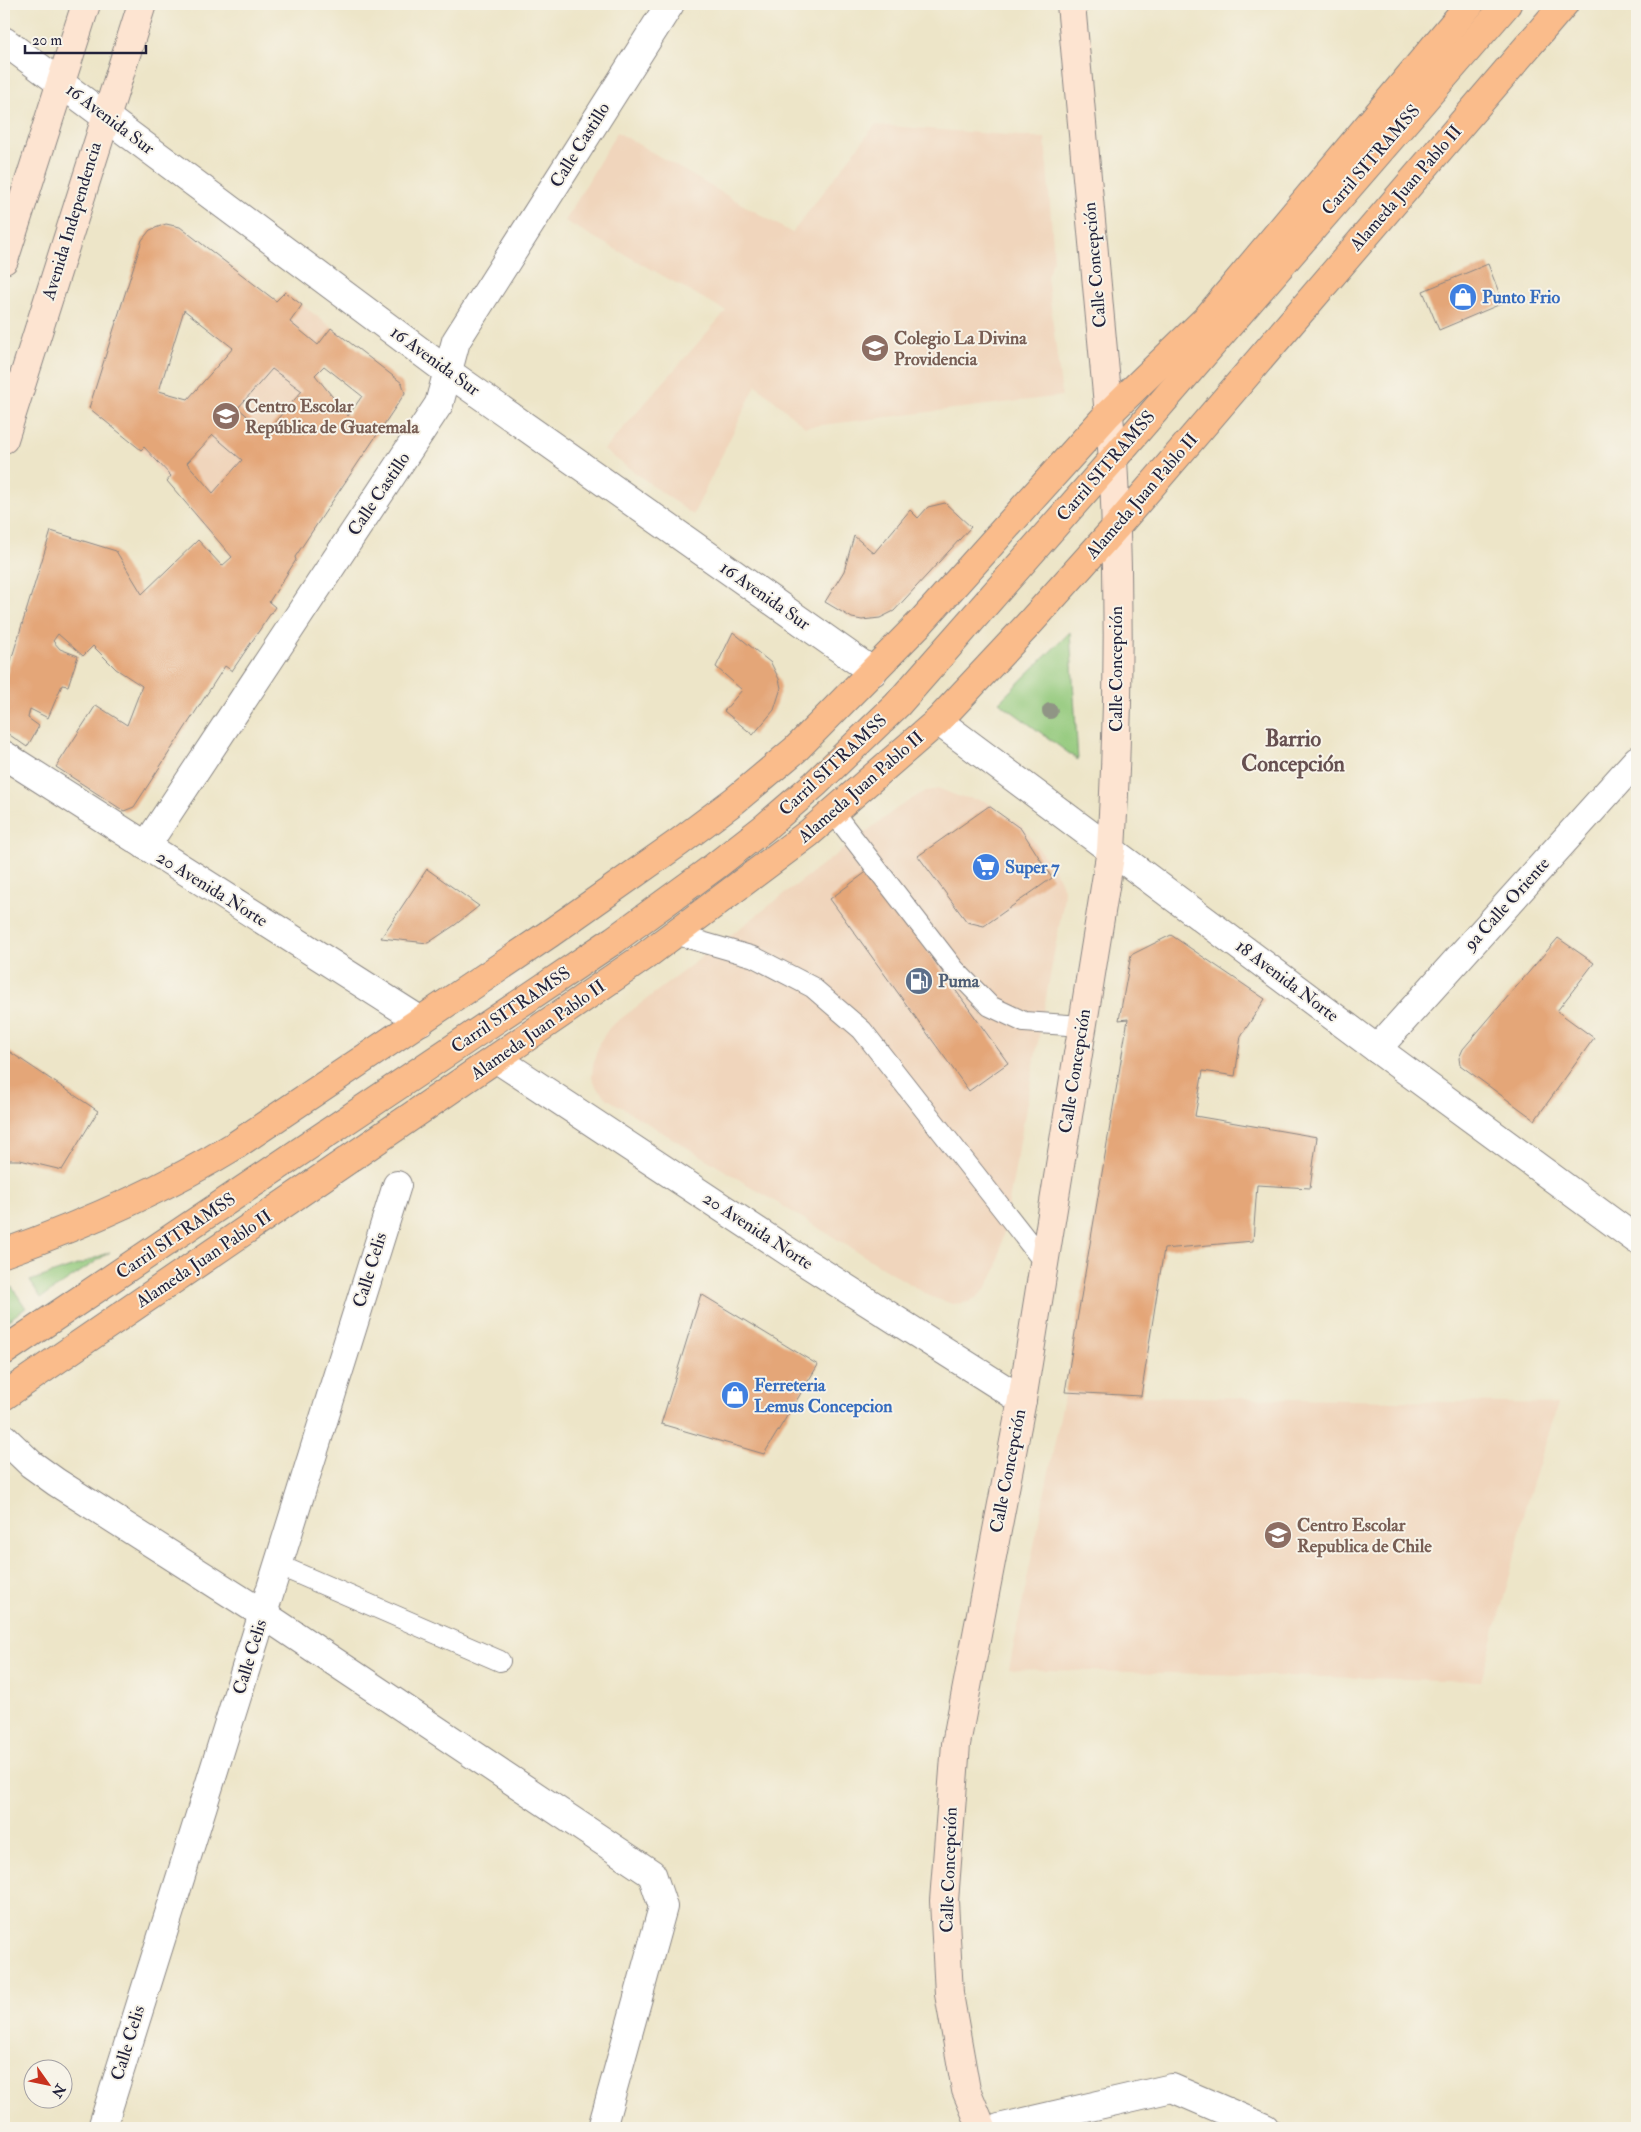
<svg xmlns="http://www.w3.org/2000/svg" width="1641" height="2132" font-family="'IM FELL Double Pica',serif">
	<rect width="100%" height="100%" fill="#f7f3e8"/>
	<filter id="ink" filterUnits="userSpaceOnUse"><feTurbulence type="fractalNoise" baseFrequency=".02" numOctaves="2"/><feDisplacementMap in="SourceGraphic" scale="10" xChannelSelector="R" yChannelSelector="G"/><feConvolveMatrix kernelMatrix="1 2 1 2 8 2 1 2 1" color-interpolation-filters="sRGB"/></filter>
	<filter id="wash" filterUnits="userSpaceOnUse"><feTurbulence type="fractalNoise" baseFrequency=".0096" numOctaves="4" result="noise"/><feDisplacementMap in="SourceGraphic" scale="20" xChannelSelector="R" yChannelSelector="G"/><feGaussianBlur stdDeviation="1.12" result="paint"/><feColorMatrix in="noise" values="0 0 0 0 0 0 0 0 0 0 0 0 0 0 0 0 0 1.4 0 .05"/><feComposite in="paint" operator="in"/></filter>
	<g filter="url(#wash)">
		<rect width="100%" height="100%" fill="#ede5c8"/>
		<g fill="#f0d5bc">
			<path d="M875 125 1045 138 1054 259 1047 276 1062 396 805 427 756 385 693 515 604 450 726 311 565 221 617 132 792 233Z"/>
			<path d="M285 292 347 339 196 514 141 450Z"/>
			<path d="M940 789 957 796 985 801 1023 827 1059 877 1064 889 1063 904 997 1268 985 1290 977 1297 969 1302 953 1304 931 1297 608 1099 597 1088 592 1077 593 1065 599 1043 610 1027 896 809 925 791Z"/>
			<path d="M1065 1392 1141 1396 1558 1404 1524 1511 1514 1560 1481 1681 1009 1669Z"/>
		</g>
		<g fill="#93c97c" stroke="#5a765c">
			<path d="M1070 632 1078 760 999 702Z"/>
			<path d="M110 1252 41 1298 30 1281 80 1264Z"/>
			<path d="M12 1287 26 1308 4 1323V1289Z"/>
		</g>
		<g id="blocks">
			<g fill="#e4a678" fill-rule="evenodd">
				<path d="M166 224 180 227 276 301 285 292 302 305 290 322 318 345 331 328 402 383 405 393 295 557 296 560 269 602 275 607 232 671 225 666 134 807 124 811 56 767 96 705 127 725 142 686 116 669 93 646 83 656 58 634 53 641 60 649 78 656 68 686 62 685 48 718 30 709 28 718 39 726 27 747 4 731V683L51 531 116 551 142 594 198 540 222 566 232 557 167 481 171 476 144 447 141 450 89 408 142 240 150 230ZM184 310 233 348 188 399 159 391ZM324 366 362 396 348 416 315 375ZM272 369 302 391 266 432 238 408ZM213 435 242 460 213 493 187 463Z"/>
				<path d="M1488 264 1503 303 1439 330 1423 291Z"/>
				<path d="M945 503 971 527 894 611 880 618 862 620 852 618 825 602 844 571 854 536 874 553 910 510 918 518 928 507Z"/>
				<path d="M733 632 771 663 779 679 781 688 774 710 753 735 724 711 742 690 716 667Z"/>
				<path d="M989 806 1021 829 1052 878 984 926 967 922 918 856Z"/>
				<path d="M427 869 479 906 455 925 428 943 381 938Z"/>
				<path d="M869 870 1008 1063 969 1091 830 899Z"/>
				<path d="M1171 935 1265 999 1241 1036 1235 1076 1203 1071 1195 1116 1317 1137 1310 1188 1257 1185 1253 1241 1164 1249 1141 1396 1065 1392 1128 1019 1119 1020 1131 955Z"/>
				<path d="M1558 938 1594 963 1557 1011 1594 1038 1535 1120 1460 1065 1459 1058 1463 1049Z"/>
				<path d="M4 1048 98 1111 62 1170 20 1160H4Z"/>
				<path d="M701 1294 818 1365 764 1454 661 1424Z"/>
			</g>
		</g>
	</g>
	<g filter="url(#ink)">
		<use href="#blocks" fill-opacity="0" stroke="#888482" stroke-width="1"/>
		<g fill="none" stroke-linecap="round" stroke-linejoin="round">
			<defs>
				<g id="lane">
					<path d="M833 812 955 970 990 1006 1024 1022 1082 1026"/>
					<path d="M674 934 754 957 812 987 862 1030 1044 1262"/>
					<path d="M278 1565 500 1661"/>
				</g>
				<g id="street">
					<path d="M4 41 448 372 873 672"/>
					<path d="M938 721 1377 1049 1637 1240"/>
					<path d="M4 755 421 1021"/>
					<path d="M146 846 439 404 456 341 670 4"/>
					<path d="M1377 1049 1637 760"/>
					<path d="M497 1059 789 1252 1022 1400"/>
					<path d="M4 1438 31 1464 56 1482 263 1614 652 1874 663 1907 602 2128"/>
					<path d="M102 2128 397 1185"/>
					<path d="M999 2128 1172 2088 1265 2128"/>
				</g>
				<g id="secondary">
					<path d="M4 260 86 4"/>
					<path d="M4 439 142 4"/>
					<path d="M982 2128 966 2090 949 1994 944 1901 956 1744 1022 1400 1111 850C1119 720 1120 589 1113 459L1071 4"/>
				</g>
				<g id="primary">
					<path d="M4 1253C85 1224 163 1190 236 1145L549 934 678 843 734 801 795 750 921 622 1108 414 1208 317 1470 4"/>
					<path d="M4 1351 614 940 714 867 764 828 815 784 897 705 1113 459 1507 4"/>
					<path d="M4 1396 645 956 809 833 938 721 1027 626 1117 526 1564 4"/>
				</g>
			</defs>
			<use href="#lane" stroke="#888482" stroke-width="22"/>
			<use href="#street" stroke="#888482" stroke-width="30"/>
			<use href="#secondary" stroke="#888482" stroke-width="30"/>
			<use href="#primary" stroke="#888482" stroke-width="30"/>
			<use href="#lane" stroke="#fff" stroke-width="20"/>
			<use href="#street" stroke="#fff" stroke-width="28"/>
			<use href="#secondary" stroke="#fde4d1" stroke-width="28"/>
			<use href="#primary" stroke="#fabc8b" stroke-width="28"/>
		</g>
		<circle fill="#909585" cx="1050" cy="711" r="8"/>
	</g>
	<defs>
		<symbol id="shop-disc" viewBox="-11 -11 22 22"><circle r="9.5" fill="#3f7fe0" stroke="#f7f3e8"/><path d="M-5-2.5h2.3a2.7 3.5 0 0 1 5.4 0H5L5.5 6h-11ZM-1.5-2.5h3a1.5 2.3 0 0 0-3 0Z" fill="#fff"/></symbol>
		<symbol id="school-disc" viewBox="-11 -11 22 22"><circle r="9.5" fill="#8d6e63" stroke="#f7f3e8"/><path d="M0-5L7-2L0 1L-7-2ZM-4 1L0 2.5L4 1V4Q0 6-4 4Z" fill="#fff"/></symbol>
		<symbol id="supermarket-disc" viewBox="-11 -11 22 22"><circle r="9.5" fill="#3f7fe0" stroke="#f7f3e8"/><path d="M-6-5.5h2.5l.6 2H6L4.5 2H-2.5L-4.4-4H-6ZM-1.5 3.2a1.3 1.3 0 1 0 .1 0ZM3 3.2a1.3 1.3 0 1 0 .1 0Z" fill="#fff"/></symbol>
		<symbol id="fuel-disc" viewBox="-11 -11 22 22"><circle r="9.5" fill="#5c6f8a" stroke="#f7f3e8"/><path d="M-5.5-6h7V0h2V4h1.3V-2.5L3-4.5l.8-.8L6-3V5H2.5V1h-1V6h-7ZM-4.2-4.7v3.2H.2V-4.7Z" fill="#fff"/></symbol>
	</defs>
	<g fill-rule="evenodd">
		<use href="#shop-disc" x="1447" y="281" width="32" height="32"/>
		<use href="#school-disc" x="859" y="332" width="32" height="32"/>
		<use href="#school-disc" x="210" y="400" width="32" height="32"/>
		<use href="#supermarket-disc" x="970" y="851" width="32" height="32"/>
		<use href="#fuel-disc" x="903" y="965" width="32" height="32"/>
		<use href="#shop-disc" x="719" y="1379" width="32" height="32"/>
		<use href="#school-disc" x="1262" y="1519" width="32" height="32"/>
	</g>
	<g text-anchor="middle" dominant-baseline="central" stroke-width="4" stroke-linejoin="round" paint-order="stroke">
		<g font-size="18" fill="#22223b" stroke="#f7f3e8">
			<text transform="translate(110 119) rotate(37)">16 Avenida Sur</text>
			<text transform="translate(580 145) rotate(-58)">Calle Castillo</text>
			<text transform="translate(1371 160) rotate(-49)">Carril SITRAMSS</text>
			<text transform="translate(1406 188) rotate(-49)">Alameda Juan Pablo II</text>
			<text transform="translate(72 221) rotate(-73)">Avenida Independencia</text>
			<text transform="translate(1095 265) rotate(-95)">Calle Concepción</text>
			<text transform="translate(435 361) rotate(36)">16 Avenida Sur</text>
			<text transform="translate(1106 466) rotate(-49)">Carril SITRAMSS</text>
			<text transform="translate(379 494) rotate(-56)">Calle Castillo</text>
			<text transform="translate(1142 496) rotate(-49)">Alameda Juan Pablo II</text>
			<text transform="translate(765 596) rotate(35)">16 Avenida Sur</text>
			<text transform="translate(1116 669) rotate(-90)">Calle Concepción</text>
			<text transform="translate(833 765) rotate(-43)">Carril SITRAMSS</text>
			<text transform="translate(861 787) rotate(-41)">Alameda Juan Pablo II</text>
			<text transform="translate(212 889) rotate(32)">20 Avenida Norte</text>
			<text transform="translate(1507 904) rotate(-48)">9a Calle Oriente</text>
			<text transform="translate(1287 981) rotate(37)">18 Avenida Norte</text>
			<text transform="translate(511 1010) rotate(-34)">Carril SITRAMSS</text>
			<text transform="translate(538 1030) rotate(-35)">Alameda Juan Pablo II</text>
			<text transform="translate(1075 1071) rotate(-81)">Calle Concepción</text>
			<text transform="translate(758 1231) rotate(33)">20 Avenida Norte</text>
			<text transform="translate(176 1236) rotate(-34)">Carril SITRAMSS</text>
			<text transform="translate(204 1259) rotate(-34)">Alameda Juan Pablo II</text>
			<text transform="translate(370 1270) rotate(-73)">Calle Celis</text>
			<text transform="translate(1008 1471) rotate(-79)">Calle Concepción</text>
			<text transform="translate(250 1657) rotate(-73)">Calle Celis</text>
			<text transform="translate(949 1870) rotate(-88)">Calle Concepción</text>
			<text transform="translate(128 2043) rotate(-73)">Calle Celis</text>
		</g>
		<g font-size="18" font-weight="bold" fill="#366cbe" stroke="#f7f3e8" text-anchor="start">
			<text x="1482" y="297">Punto Frio</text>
			<text x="1005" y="867">Super 7</text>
			<text x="754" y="1385">Ferreteria<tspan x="754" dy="21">Lemus Concepcion</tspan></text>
		</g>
		<g font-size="18" font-weight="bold" fill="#785e54" stroke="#f7f3e8" text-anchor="start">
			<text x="894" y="338">Colegio La Divina<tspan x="894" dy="21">Providencia</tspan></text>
			<text x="245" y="406">Centro Escolar<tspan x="245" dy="21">República de Guatemala</tspan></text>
			<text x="1297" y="1525">Centro Escolar<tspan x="1297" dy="21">Republica de Chile</tspan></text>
		</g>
		<g font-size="18" font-weight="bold" fill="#4e5e75" stroke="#f7f3e8" text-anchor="start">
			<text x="938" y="981">Puma</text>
		</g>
		<g font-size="22" font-weight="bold" fill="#665050" stroke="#f7f3e8">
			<text x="1293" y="739">Barrio<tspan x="1293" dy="25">Concepción</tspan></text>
		</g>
	</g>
	<rect width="1641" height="2132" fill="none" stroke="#f7f3e8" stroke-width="20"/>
	<g transform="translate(48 2084) rotate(123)"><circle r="24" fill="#f7f3e8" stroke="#a29fa3"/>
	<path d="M0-4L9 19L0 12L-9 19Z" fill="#c8321e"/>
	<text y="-8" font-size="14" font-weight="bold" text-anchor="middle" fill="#22223b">N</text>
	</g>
	<path d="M25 45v8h121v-8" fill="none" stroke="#22223b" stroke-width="2.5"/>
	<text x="32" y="45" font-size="15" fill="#22223b" stroke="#f7f3e8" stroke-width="4" paint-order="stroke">20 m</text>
</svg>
